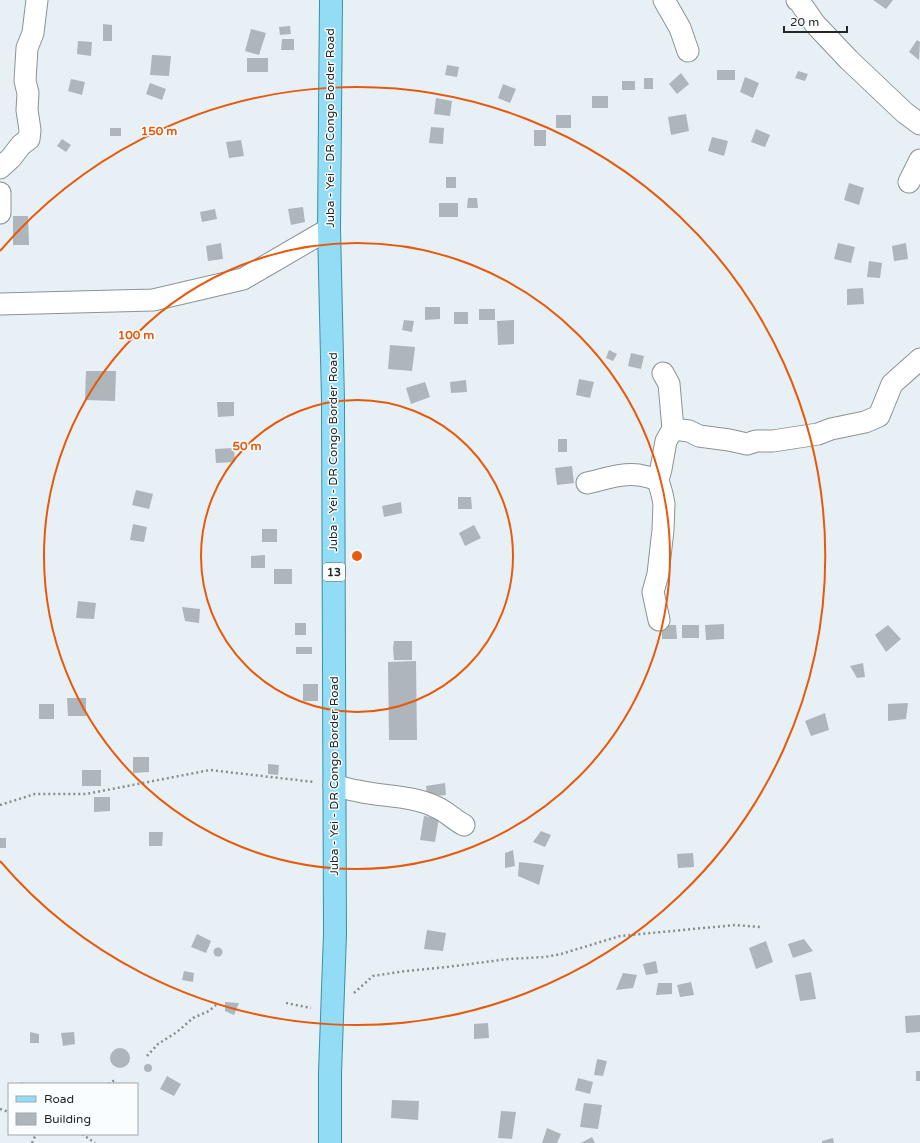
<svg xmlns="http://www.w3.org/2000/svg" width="920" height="1143" font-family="'Varela Round',sans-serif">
	<rect width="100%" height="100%" fill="#e7f1f5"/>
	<g fill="#adb6ba">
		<path d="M873 0H893L886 9Z"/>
		<path d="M103 24 112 25V41H103Z"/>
		<path d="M290 26 291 34 280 35 279 27Z"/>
		<path d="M251 29 266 33 259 55 245 51Z"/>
		<path d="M282 39H294V50H281Z"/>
		<path d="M917 40 920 42 919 60 909 52Z"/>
		<path d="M78 41 92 42 91 56 77 54Z"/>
		<path d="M152 55 171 56 169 76 150 75Z"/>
		<rect x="247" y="58" width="21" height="14"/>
		<path d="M447 65 459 67 457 77 445 75Z"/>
		<rect x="717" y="70" width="18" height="10"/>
		<path d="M798 71 808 74 805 81 795 78Z"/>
		<path d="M681 73 689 84 677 94 669 84Z"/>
		<path d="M745 77 759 83 753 98 740 92Z"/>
		<rect x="644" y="78" width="9" height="11"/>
		<path d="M71 79 85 82 82 95 68 91Z"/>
		<rect x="622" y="81" width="13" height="9"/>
		<path d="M150 83 166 89 162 100 146 94Z"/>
		<path d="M503 84 516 89 510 103 498 98Z"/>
		<rect x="592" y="96" width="16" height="12"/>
		<path d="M436 98 452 101 450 116 434 114Z"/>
		<path d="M686 114 689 131 671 135 668 117Z"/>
		<rect x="556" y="115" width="15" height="13"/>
		<path d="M431 127 444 128 443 144 429 143Z"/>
		<rect x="110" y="128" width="11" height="8"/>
		<path d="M756 129 770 135 765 147 751 142Z"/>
		<rect x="534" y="130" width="12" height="16"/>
		<path d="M712 137 728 141 724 156 708 151Z"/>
		<path d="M62 139 71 145 66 152 57 146Z"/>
		<path d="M241 140 244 156 229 158 226 142Z"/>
		<rect x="446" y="177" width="10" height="11"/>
		<path d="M849 183 864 188 859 205 844 200Z"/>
		<path d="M468 198H477L478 208H467Z"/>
		<rect x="439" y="203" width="19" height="14"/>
		<path d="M303 207 305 222 291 225 288 209Z"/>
		<path d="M215 209 217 219 202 222 200 212Z"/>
		<path d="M13 216H28L29 245H13Z"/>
		<path d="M221 243 223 259 208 261 206 246Z"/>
		<path d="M838 243 855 247 851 263 834 259Z"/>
		<path d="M906 243 908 259 894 261 892 246Z"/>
		<path d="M869 261 882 263 880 278 867 277Z"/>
		<path d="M863 288 864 304 847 305V289Z"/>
		<path d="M425 307H440V319L425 320Z"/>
		<rect x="479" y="309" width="16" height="11"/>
		<rect x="454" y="312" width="14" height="12"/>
		<path d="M404 320 414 321 412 332 402 330Z"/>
		<path d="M514 320V344L498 345 497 321Z"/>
		<path d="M390 345 415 347 412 371 388 369Z"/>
		<path d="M609 350 617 354 613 361 606 358Z"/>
		<path d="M631 353 644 356 641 369 628 366Z"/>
		<path d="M86 371H116L115 401 85 400Z"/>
		<path d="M579 379 594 382 590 398 576 395Z"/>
		<path d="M466 380 467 392 451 393 450 382Z"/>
		<path d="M425 382 430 397 411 404 406 388Z"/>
		<path d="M217 402H234V416L218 417Z"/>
		<rect x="558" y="439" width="9" height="13"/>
		<path d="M234 448 235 462 216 463 215 449Z"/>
		<path d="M572 466 574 483 557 485 555 468Z"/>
		<path d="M136 490 153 494 149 509 132 505Z"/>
		<path d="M458 497H471L472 509H458Z"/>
		<path d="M401 502 402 513 384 517 382 506Z"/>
		<path d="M133 524 147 527 144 542 130 540Z"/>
		<path d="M474 525 481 538 465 546 459 533Z"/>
		<rect x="262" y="529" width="15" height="13"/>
		<path d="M265 555V568H251V556Z"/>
		<rect x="274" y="569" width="18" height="15"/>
		<path d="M78 601 96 603 94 619 76 618Z"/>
		<path d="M182 607 200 609 199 623 185 621Z"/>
		<rect x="295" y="623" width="11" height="12"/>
		<path d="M724 624V639L706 640 705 625Z"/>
		<path d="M662 625H676L677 639H662Z"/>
		<rect x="682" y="625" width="17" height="13"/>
		<path d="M888 625 901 639 886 652 875 635Z"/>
		<path d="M394 641H412V660H394L393 649Z"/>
		<rect x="296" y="647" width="16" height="7"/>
		<path d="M416 661 417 740H389L388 662Z"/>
		<path d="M863 663 865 677 857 678 850 666Z"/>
		<rect x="303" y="684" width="15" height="17"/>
		<path d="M67 698H86V716H68Z"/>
		<path d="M908 703 906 719 888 721V704Z"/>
		<rect x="39" y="704" width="15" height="15"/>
		<path d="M825 713 829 730 811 736 805 721Z"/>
		<path d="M133 757H149V772L133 773Z"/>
		<path d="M268 764 279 765 278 775 268 774Z"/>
		<rect x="82" y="770" width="19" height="16"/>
		<path d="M445 783 446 795 427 797 426 786Z"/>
		<path d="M94 797H110V811L94 812Z"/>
		<path d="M424 816 439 818 435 842 420 840Z"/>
		<path d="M541 831 551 835 545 847 533 842Z"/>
		<path d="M149 832H163L162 846H149Z"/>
		<rect x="0" y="838" width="6" height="10"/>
		<path d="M513 850 515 866 505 868V853Z"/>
		<path d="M693 853 694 867 678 868 677 854Z"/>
		<path d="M519 862 544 865 539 885 518 876Z"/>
		<path d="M427 930 446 933 443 951 424 949Z"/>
		<path d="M197 934 211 941 206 953 191 947Z"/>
		<path d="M804 939 813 951 793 958 788 944Z"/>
		<path d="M766 941 773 962 756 969 749 948Z"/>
		<circle cx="218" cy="952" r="4.5"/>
		<path d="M656 961 658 973 646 975 643 964Z"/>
		<path d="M184 971 194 973 193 982 182 980Z"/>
		<path d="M811 972 816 999 800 1001 795 975Z"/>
		<path d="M623 973 637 975 633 988 616 990Z"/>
		<path d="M691 982 694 995 680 997 677 985Z"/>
		<path d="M658 983H672V994L656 995Z"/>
		<path d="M225 1002 239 1003 234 1015 225 1011Z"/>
		<path d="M920 1015V1032L906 1033 905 1016Z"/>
		<path d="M488 1023 489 1038 474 1039V1024Z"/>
		<path d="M30 1032 39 1034V1043H30Z"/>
		<path d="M74 1032 75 1044 63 1046 61 1033Z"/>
		<circle cx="120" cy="1058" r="10"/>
		<path d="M597 1059 607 1061 603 1076 594 1075Z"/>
		<circle cx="148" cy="1068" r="4"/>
		<rect x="916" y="1071" width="4" height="10"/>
		<path d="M167 1076 181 1084 174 1096 160 1089Z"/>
		<path d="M578 1078 593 1082 590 1094 575 1090Z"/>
		<path d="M392 1100 419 1101 418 1120 391 1118Z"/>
		<path d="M584 1103 602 1105 598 1129 580 1127Z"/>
		<path d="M501 1111 516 1112 512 1139 498 1138Z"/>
		<path d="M547 1128 561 1134 557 1143H542Z"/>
		<path d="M592 1137 595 1143H581Z"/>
		<path d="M833 1138 834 1143H822V1141Z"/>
	</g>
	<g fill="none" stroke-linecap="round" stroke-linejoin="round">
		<defs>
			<g id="minor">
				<path d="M664 0 680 28 688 51"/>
				<path d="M797 0 799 1 815 24 849 60 905 113 920 124"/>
				<path d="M0 168 11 158 21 145 29 139 30 130 27 110 28 93 25 81 27 48 33 33 37 0"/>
				<path d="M909 182 920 160"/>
				<path d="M0 193V213"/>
				<path d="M0 304 153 300 243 279 329 229"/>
				<path d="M673 429 689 431 699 436 729 440 747 444 756 441H773L818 434 831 429 865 422 879 416 892 384 920 359"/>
				<path d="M587 483C605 479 621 473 639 475 645 476 652 478 658 480"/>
				<path d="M659 620 653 592 658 574 663 530 664 504 662 494 658 480 661 469 666 441 673 429 669 384 663 373"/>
				<path d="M334 785C342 787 350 790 358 791 384 797 411 795 436 807 446 811 454 820 464 825"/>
			</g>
			<path id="primary" d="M330 1143V1073L335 934 333 400 329 229 331 0"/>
		</defs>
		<use href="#minor" stroke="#8a9396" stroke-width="23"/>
		<use href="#primary" stroke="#3c8fa8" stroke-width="24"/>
		<g stroke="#868d90" stroke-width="2.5" stroke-dasharray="2 3" stroke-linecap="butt">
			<path d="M0 805 35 794H86L210 770 314 782"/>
			<path d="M354 993 373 976 406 971 447 967 508 959 545 957 561 954 620 936 735 925 760 927"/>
			<path d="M286 1003 311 1008"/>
			<path d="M147 1056 158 1044 177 1032 193 1018 209 1011 216 1005"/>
			<path d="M21 1083 22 1084"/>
			<path d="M108 1084 115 1080"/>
			<path d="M0 1109 9 1112"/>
			<path d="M82 1134 95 1143"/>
			<path d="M32 1143 36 1134"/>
		</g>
		<use href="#minor" stroke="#fff" stroke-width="21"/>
		<use href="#primary" stroke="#92ddf5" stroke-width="22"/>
	</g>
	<g fill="none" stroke="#e8590c" stroke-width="2">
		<circle cx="357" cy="556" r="156"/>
		<circle cx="357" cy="556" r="313"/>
		<path d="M0 251A469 469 0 1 1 0 861"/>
	</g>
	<g text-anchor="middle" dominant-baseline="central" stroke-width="3" stroke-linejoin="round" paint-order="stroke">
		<rect fill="#f9fdff" stroke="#626668" stroke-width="1" x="323" y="563" width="22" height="18" rx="3"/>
		<g font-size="11" font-weight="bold" fill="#222627">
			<text x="334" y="572">13</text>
		</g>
		<g font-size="12" fill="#222627" stroke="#f9fdff">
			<text transform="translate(330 128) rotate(-90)">Juba - Yei - DR Congo Border Road</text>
			<text transform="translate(333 452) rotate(-90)">Juba - Yei - DR Congo Border Road</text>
			<text transform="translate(334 776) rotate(-90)">Juba - Yei - DR Congo Border Road</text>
		</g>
	</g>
	<circle cx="357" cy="556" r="6" fill="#e8590c" stroke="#f9fdff" stroke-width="2"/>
	<g font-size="12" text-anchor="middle" font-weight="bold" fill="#e8590c" stroke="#f9fdff" stroke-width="3" stroke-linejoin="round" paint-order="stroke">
		<text x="159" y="135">150 m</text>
		<text x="136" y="339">100 m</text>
		<text x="247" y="450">50 m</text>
	</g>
	<rect x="8" y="1083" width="130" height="52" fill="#f9fdff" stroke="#a3a7a9"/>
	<rect x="16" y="1096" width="20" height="6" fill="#92ddf5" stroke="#a3a7a9"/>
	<text x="44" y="1103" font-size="12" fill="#222627">Road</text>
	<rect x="16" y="1113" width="20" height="12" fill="#adb6ba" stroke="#a3a7a9"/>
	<text x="44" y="1123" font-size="12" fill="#222627">Building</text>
	<path d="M784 26v6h63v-6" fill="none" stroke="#222627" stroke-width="2"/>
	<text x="790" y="26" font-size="12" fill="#222627" stroke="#f9fdff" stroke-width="3" paint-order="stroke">20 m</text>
</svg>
